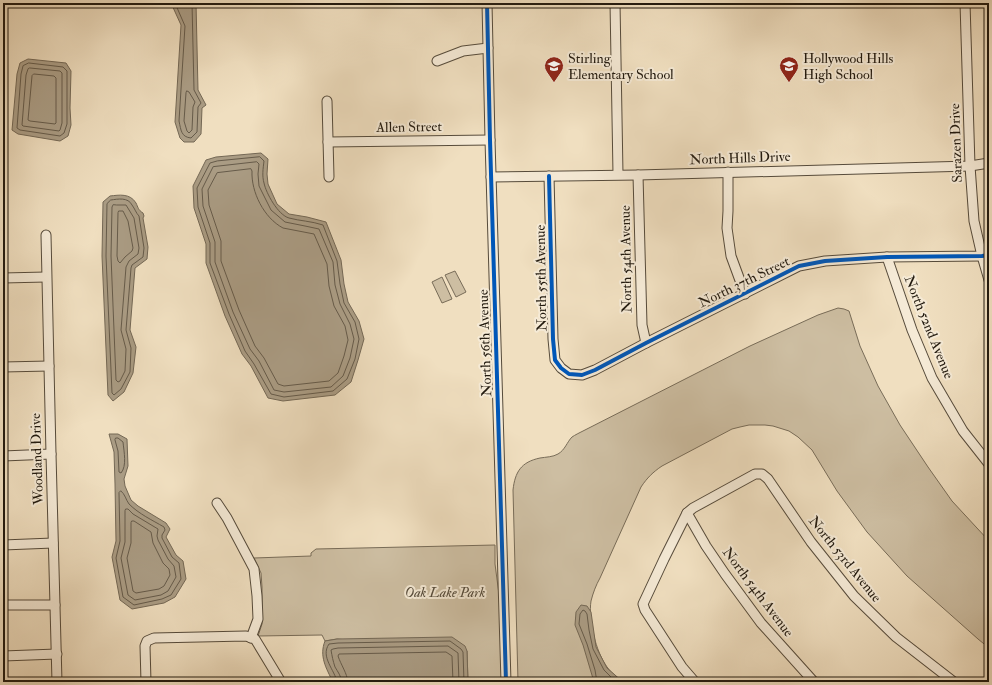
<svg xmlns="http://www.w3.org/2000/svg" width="992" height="685" font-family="'IM FELL Double Pica',serif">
	<rect width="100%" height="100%" fill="#f0dfc0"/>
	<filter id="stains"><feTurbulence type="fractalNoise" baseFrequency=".005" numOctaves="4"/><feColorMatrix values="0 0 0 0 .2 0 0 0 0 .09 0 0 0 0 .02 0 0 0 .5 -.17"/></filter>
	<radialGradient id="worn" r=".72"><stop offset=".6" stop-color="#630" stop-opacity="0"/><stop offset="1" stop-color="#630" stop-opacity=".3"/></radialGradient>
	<g fill="#cdbea2" stroke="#786c58">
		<path d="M455 271 466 292 456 297 445 275Z"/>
		<path d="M442 277 452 299 442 303 432 282Z"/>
		<path d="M838 308 844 309 849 311 860 346 878 386 900 425 928 467 952 501 989 541V648L978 639 907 576 867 532 837 491 812 450 798 437 789 431 773 426 765 425H749L740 427 732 429 662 466C653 472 647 478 641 487L600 578C596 585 593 593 591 601 588 620 596 652 607 667 611 673 617 677 623 682H518L513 490C515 472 521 462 540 458 546 457 553 457 558 454 565 450 567 442 572 437 575 435 579 433 583 431L750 346 818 315Z"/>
		<path d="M495 545V564L501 610 503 682H468L467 651 337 639 325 641 322 635 258 636 262 624V587L261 573 254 558 311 556V553L316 549Z"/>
	</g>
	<g fill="#aa9c84" stroke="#746855">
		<path d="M171 3H196L198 90 206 105 202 108 201 134 194 142H184L180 138 175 122 181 25Z"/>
		<path d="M28 59 66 63 71 71 70 108 71 125 68 136 60 141 18 134 12 130 17 74 20 63Z"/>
		<path d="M261 153 268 159 267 174 268 184 277 204 289 214 307 217 326 222 341 260 344 284 348 302 359 321 364 339 358 360 351 382 335 395 283 401 268 398 251 366 242 354 225 316 206 263V244L194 208 193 186 206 160 216 157Z"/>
		<path d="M110 196C119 195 130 193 136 203 138 207 138 210 143 213L144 216 143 218 148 247 147 259 135 268 130 330 136 347 133 373 124 392 113 401 108 395 102 256 103 202Z"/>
		<path d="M109 434H118L127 439 128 466 124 479 125 486 131 500 138 506 166 523 170 529 166 537 176 555 183 561 186 579 175 597 164 603 132 609 120 600 112 557 116 541 115 484 114 452Z"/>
		<path d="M581 605 587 606 591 612 596 647 607 668 623 682H594L583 645 575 625 576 612Z"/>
		<path d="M452 637 465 646 467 651 468 682H333C326 668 319 656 325 641L337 639Z"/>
	</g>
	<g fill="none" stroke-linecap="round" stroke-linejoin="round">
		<g stroke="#665b4a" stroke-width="1">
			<path d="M175 3 185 26 179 121C181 130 181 137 191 138L197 132 198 107 201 103 194 90 192 3"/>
			<path d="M29 63 63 67 67 71V124L64 133 60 136 20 130 17 128 21 74 23 66Z"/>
			<path d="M30 68 60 71 62 73V123L60 130 59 131 23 126 22 125 26 75 28 69Z"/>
			<path d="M34 74 54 76 56 78V123L55 124 30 121 28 120 32 76Z"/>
			<path d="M187 91 189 92 195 102 193 107 192 130 189 133 187 131 184 121 186 93Z"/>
			<path d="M260 157 264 161C263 169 262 176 264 183 266 193 278 215 289 218 300 221 311 221 323 225L337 261 340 284 344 303 355 322 359 339 355 359 347 379 333 391 284 397 271 394 254 364 245 351 229 314 210 263V243L198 207 197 188 210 163 217 161Z"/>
			<path d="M257 162 259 164 258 174 259 186 271 210 285 222 305 226 319 229 333 262 335 285 340 304 350 324 354 339 350 358 343 376 331 387 284 392 274 390 259 361 250 349 233 312 215 262V242L203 206 202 189 213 167Z"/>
			<path d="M251 169 252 171C251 192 264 218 283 228L314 234 327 264 329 286 334 306 345 326 348 340 344 356 338 373 329 381 284 386 278 384 264 358 255 346 239 310 221 261V241L209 205 208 190 217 173Z"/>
			<path d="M111 200C118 199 128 197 132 205 135 209 136 213 139 216L144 248 143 257 132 265 131 268 126 330 131 348 130 372 121 389 114 395 112 393 106 256 107 204Z"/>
			<path d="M117 205H126L134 218 139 248 138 254 129 261 126 267 121 330 126 349 125 371 120 381 118 382 116 380 111 256 112 207 113 205Z"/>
			<path d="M119 211H123L128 221 133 248 132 251 125 257 120 263 118 261 117 256 118 213Z"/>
			<path d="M116 438H118L123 442C124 452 127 466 121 473L119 472 118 451 115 440Z"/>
			<path d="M121 491C125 494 126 500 129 504 139 514 152 520 164 527L165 530 162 535V538L172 557 179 563 181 579 171 595 162 599 134 605 123 597 116 558 120 541 119 493Z"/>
			<path d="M126 509H128L133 514 158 529 157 536 158 540 168 559 174 566 176 577 168 591 161 595 135 600 128 595 121 558 125 542V511Z"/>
			<path d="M132 521H134L151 532 153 543 163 563 169 569 170 575 164 586 159 589 136 593 133 591 127 558 131 543V523Z"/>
			<path d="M337 682C335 670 320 657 329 644L338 643 450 641 461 649 463 652 464 682"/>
			<path d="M342 682C341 676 338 672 335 667 333 661 332 656 331 650L333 649 338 648 448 646 458 653 459 682"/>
			<path d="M348 682C347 673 341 665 338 656L339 654 446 652 452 656 453 682"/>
			<path d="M597 682 595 670 587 644 579 624 580 614 583 610 585 611 587 614 589 630 593 649 604 670 616 682"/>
		</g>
		<defs>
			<g id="minor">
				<path d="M487 3 490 140 506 682"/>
				<path d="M615 3 618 174"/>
				<path d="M965 3 970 166 974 221 982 256 989 280"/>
				<path d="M437 61 463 51 488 48"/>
				<path d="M327 101 329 177"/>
				<path d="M328 142 490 140"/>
				<path d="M728 172V211L727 228 731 256 745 294"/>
				<path d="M638 175 642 325 646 343"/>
				<path d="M549 176 553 339 555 360 561 368 569 374 582 375 595 370 646 343 799 266 825 261 887 257 982 256 989 255"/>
				<path d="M491 177 638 175 970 166 989 163"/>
				<path d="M46 235 51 454 57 682"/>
				<path d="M887 257 912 330 932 378 963 431 989 464"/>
				<path d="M3 278 46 277"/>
				<path d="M3 367 49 366"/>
				<path d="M3 456 51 454"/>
				<path d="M217 503 227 518 254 569 257 596 258 619 251 638"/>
				<path d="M687 513 706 546 725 574 761 623 814 682"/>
				<path d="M3 545 53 543"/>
				<path d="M3 605H55"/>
				<path d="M3 656 57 654"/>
				<path d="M146 682 145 646 147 641 154 638 246 636 255 639 281 682"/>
				<path d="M695 682 682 667 645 610 643 604 664 559 687 513 693 508 755 474H762L768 479 811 542 854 596 896 637 954 682"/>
			</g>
		</defs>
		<use href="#minor" stroke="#564b3b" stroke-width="11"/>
		<use href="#minor" stroke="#f5ead6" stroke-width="9"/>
		<defs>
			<g id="cycleway">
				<path d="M487 3 490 140 506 682"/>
				<path d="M549 176 553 339 555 360 561 368 569 374 582 375 595 370 646 343 799 266 825 261 887 257 982 256 989 255"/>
			</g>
		</defs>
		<use href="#cycleway" stroke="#f5ead6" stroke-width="6"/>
		<use href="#cycleway" stroke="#0057b8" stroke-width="4"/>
	</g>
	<defs>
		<symbol id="school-pin" viewBox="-11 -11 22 30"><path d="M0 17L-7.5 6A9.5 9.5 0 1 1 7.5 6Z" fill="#8f2418" stroke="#f5ead6"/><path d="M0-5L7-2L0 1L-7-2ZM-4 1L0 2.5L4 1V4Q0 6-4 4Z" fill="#fff"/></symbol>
	</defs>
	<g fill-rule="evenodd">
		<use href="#school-pin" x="543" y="55" width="22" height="30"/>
		<use href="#school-pin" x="778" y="55" width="22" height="30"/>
	</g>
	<g text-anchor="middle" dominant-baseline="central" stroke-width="4" stroke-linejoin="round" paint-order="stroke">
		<g font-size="14" fill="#221a0f" stroke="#f5ead6" text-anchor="start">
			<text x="568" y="58">Stirling<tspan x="568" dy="16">Elementary School</tspan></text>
			<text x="803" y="58">Hollywood Hills<tspan x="803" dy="16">High School</tspan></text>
		</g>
		<g font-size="14" fill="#221a0f" stroke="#f5ead6">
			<text transform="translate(409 127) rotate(-1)">Allen Street</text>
			<text transform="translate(956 143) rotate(-92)">Sarazen Drive</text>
			<text transform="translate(740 158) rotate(-2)">North Hills Drive</text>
			<text transform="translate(626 259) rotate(-91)">North 54th Avenue</text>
			<text transform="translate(541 278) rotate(-91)">North 55th Avenue</text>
			<text transform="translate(744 282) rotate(-26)">North 37th Street</text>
			<text transform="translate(929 327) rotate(68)">North 52nd Avenue</text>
			<text transform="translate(485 343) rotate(-92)">North 56th Avenue</text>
			<text transform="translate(37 459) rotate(-92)">Woodland Drive</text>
			<text transform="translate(845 559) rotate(51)">North 53rd Avenue</text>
			<text transform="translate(758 592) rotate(53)">North 54th Avenue</text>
		</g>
		<g font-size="14" font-style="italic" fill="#554b3b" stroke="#f5ead6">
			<text x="445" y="592">Oak Lake Park</text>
		</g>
	</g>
	<rect width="992" height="685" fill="none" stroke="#f0dfc0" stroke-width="16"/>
	<rect x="4" y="4" width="984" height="677" fill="none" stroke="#221a0f" stroke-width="2"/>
	<rect x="8" y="8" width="976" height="669" fill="none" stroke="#221a0f"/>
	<rect width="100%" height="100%" filter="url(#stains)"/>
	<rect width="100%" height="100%" fill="url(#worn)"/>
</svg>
